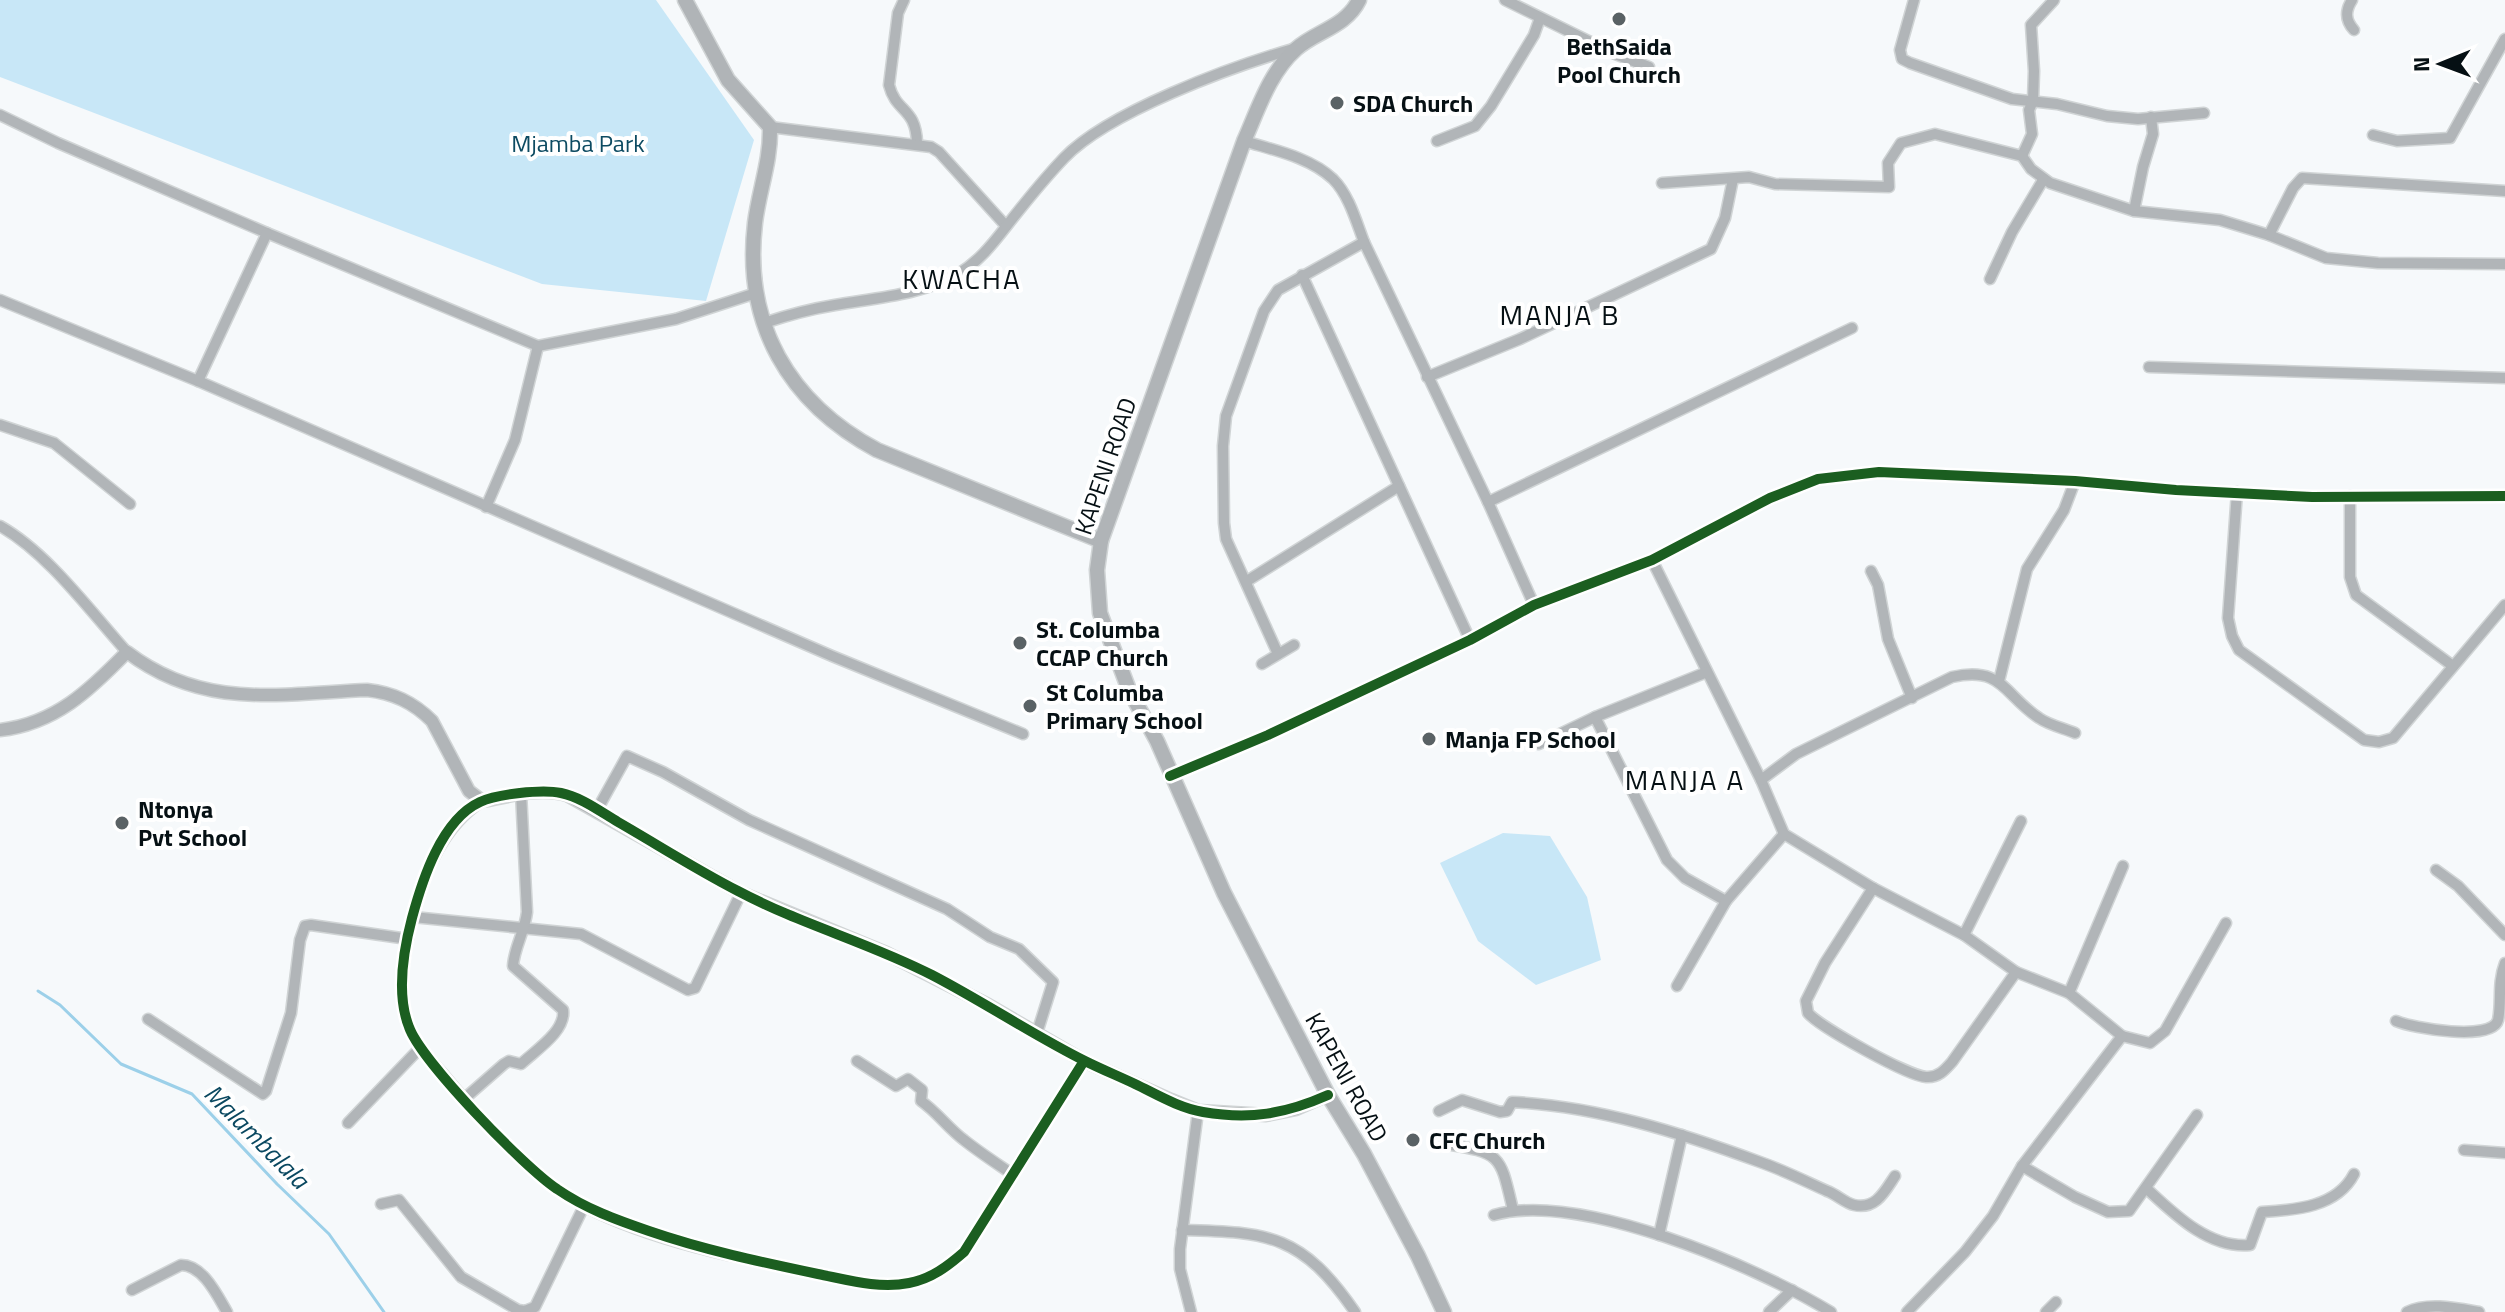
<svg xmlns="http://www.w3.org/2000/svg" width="2505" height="1312" font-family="'Titillium Web',sans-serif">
	<rect width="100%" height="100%" fill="#f6f9fb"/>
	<g fill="#c8e7f7">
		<path d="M0 0H656L754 140 706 301 542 284 0 77Z"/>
		<path d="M1503 833 1550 836 1587 897 1601 960 1536 985 1478 941 1440 863Z"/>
	</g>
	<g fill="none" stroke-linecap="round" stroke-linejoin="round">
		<path stroke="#9cd0e9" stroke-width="3" d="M38 991 60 1005 121 1064 192 1094 277 1184 329 1234 384 1312"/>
		<defs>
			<g id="minor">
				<path d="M904 0 898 13 889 85C896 113 916 107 917 143"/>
				<path d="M1505 0 1615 54 1649 67"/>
				<path d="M1914 0 1900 50 1902 59 1910 63 2012 99 2057 104 2107 116 2138 119 2204 113"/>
				<path d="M2352 0C2345 11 2345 20 2354 30"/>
				<path d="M0 115 58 143 267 233 538 346 676 319 756 293"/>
				<path d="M770 127 931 147 939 152 1006 226"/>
				<path d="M2373 135 2397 141 2450 138 2505 39"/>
				<path d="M1244 141C1273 150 1310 157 1333 179 1349 195 1356 221 1364 242L1488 502 1534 605"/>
				<path d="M1437 141 1475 126 1491 106 1534 35 1540 18"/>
				<path d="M2022 156 2032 134 2029 110 2033 101 2034 71 2031 25 2054 0"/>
				<path d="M1662 183 1749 177 1775 184 1889 187 1888 163 1901 143 1935 134 2022 156 2031 169 2050 183 2134 211 2220 220 2269 235 2326 258 2378 263 2505 264"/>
				<path d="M2134 211 2143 167 2153 134 2151 117"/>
				<path d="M2269 235 2293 188 2302 178 2505 191"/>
				<path d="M1302 275 1470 640"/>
				<path d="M1990 279 2012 232 2043 180"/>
				<path d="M0 300 198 381 832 656 1023 734"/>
				<path d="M764 323C788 315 810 309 835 305 875 298 922 295 958 274 978 262 991 246 1005 228 1023 205 1044 179 1064 158 1108 112 1231 67 1293 49"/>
				<path d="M2149 367 2505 378"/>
				<path d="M1427 377 1520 339 1711 249 1725 218 1733 179"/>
				<path d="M198 381 267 233"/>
				<path d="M0 425 54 443 130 504"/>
				<path d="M2237 492 2228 618 2232 636 2239 650 2364 740 2379 742 2393 738 2505 605"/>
				<path d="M2350 496V577L2356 595 2453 666"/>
				<path d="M1488 502 1852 328"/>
				<path d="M486 507 515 440 538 346"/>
				<path d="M0 526C48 553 90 611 127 652"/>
				<path d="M1652 560 1761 780 1784 834 1873 888 1964 935 2016 972 2069 993 2122 1036 2150 1043 2165 1031 2226 923"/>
				<path d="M1871 571 1878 585 1888 639 1912 698"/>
				<path d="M1247 581 1399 486"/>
				<path d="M1278 654 1226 539 1224 523 1223 446 1226 416 1264 311 1278 290 1364 242"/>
				<path d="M1262 664 1294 645"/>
				<path d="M1999 681 2027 569 2064 510 2075 481"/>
				<path d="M1595 717 1667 860 1685 878 1726 901"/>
				<path d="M1539 744 1595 717 1707 672"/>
				<path d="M1170 776 1268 735 1470 640 1534 605 1652 560 1770 498 1818 479 1879 472 2075 481 2176 490 2312 497 2505 496"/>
				<path d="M1761 780 1796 754 1952 677C2003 666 2003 694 2039 718 2049 725 2063 728 2075 733"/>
				<path d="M482 801C444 826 426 868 414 911 405 947 396 990 408 1025 415 1045 430 1059 443 1074 483 1122 529 1176 584 1206 651 1241 738 1258 811 1272 838 1278 867 1286 895 1285 922 1285 945 1270 964 1252L1084 1061"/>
				<path d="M597 810 627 756 663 772 749 820 947 909 990 937 1019 949 1053 982 1037 1033"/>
				<path d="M2436 870 2458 886 2505 935"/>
				<path d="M1873 888 1825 963 1806 1001 1808 1013C1820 1027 1908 1076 1926 1077 1938 1078 1945 1070 1952 1062L2016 972"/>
				<path d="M413 917 581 934 688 990 695 988 741 893"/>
				<path d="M1964 935 2021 821"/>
				<path d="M1677 986 1726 901 1784 834"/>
				<path d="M2069 993 2123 866"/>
				<path d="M148 1019 263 1094 266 1091 291 1013 300 940 305 926 311 925 408 939"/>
				<path d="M2396 1021C2412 1028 2492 1042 2498 1020 2502 1002 2497 984 2505 963"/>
				<path d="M857 1061 896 1086 908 1079 922 1090 921 1101C937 1112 948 1128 964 1140 979 1152 996 1163 1012 1174"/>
				<path d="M464 1099 504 1064 509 1061 521 1064C536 1050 566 1031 563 1010L513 966C514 948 525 931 527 912L521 793"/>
				<path d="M1439 1111 1462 1100 1500 1112 1507 1111 1512 1102C1597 1106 1681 1133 1760 1162 1783 1170 1805 1181 1827 1191 1836 1194 1845 1203 1854 1205 1876 1210 1885 1191 1895 1176"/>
				<path d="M348 1123 420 1048"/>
				<path d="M1446 1144C1502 1153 1500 1155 1513 1210"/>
				<path d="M2464 1150 2505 1153"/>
				<path d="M2022 1166 2075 1197 2108 1212 2129 1211 2197 1115"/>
				<path d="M2146 1188C2174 1214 2209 1249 2250 1245L2262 1212C2296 1210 2337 1207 2354 1174"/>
				<path d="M381 1204 399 1200 461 1277 518 1310 525 1311 535 1307 584 1206"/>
				<path d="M1494 1215C1580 1191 1755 1266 1831 1312"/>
				<path d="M1182 1230C1270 1232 1302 1235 1355 1312"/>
				<path d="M1659 1235 1682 1135"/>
				<path d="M132 1290 181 1265C203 1265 217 1295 227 1312"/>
				<path d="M1191 1312 1180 1269V1249L1198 1111"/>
				<path d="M1769 1312 1792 1290"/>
				<path d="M1907 1312 1965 1252 1993 1216 2022 1166 2122 1036"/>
				<path d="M2046 1312 2056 1302"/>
				<path d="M2407 1312C2428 1302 2456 1308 2479 1312"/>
			</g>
			<path id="tertiary" d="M0 730C55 724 90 690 127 652 203 710 279 694 367 690 393 693 413 702 432 721L469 791 482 801C509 796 540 787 567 795L741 893 886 953 988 1005 1084 1061 1171 1100 1198 1111 1266 1115 1296 1109 1328 1095"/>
			<g id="secondary">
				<path d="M685 0 728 80 770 127C771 161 759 190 755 223 743 324 789 403 877 450L1101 541"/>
				<path d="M1359 0C1346 27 1316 31 1296 49 1269 73 1258 110 1244 141L1101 541 1097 570 1100 613 1129 690 1157 741 1224 893 1328 1095 1364 1154 1418 1256 1444 1312"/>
			</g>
		</defs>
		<use href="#minor" stroke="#d0d4d5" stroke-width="13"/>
		<use href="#tertiary" stroke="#d0d4d5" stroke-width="15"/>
		<use href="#secondary" stroke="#d0d4d5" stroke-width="17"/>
		<use href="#minor" stroke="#b1b5b8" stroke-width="10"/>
		<use href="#tertiary" stroke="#b1b5b8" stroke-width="12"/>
		<use href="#secondary" stroke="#b0b4b7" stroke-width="14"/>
		<defs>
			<g id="cycleway">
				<path d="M1170 776 1268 735 1470 640 1534 605 1652 560 1770 498 1818 479 1879 472 2075 481 2176 490 2312 497 2505 496"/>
				<path d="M1084 1061 964 1252C948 1266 931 1279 909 1283 879 1289 848 1280 818 1274 761 1262 704 1250 649 1231 617 1220 586 1209 557 1189 525 1168 421 1061 409 1027 396 994 403 952 412 918 422 881 441 820 480 802 497 794 542 789 561 793 581 797 601 812 618 822 658 845 697 870 738 891 800 924 870 943 932 975 984 1002 1033 1035 1085 1061 1101 1069 1118 1076 1135 1084 1156 1094 1179 1108 1203 1112 1250 1120 1285 1114 1328 1095"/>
			</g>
		</defs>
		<use href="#cycleway" stroke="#fff" stroke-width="15"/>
		<use href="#cycleway" stroke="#1b5e20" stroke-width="10"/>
	</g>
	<g fill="#5a6265" stroke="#fff" stroke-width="3">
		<circle cx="1619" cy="19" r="8"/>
		<circle cx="1337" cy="103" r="8"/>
		<circle cx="1020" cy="643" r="8"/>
		<circle cx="1030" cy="706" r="8"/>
		<circle cx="1429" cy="739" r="8"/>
		<circle cx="122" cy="823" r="8"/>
		<circle cx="1413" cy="1140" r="8"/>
	</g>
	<g text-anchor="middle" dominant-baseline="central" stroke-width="8" stroke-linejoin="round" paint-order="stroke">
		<g font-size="24" font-weight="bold" fill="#061014" stroke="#fff" text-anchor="start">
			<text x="1619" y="46" text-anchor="middle">BethSaida<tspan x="1619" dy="28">Pool Church</tspan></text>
			<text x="1353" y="103">SDA Church</text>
			<text x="1036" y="629">St. Columba<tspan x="1036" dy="28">CCAP Church</tspan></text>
			<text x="1046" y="692">St Columba<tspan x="1046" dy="28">Primary School</tspan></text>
			<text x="1445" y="739">Manja FP School</text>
			<text x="138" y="809">Ntonya<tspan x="138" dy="28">Pvt School</tspan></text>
			<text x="1429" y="1140">CFC Church</text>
		</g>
		<g font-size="24" fill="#0d4b62" stroke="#fff">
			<text x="578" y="143">Mjamba Park</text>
		</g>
		<g font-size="24" fill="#061014" stroke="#fff">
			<text transform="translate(1105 466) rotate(-71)">KAPENI ROAD</text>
			<text transform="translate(1347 1077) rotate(61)">KAPENI ROAD</text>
		</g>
		<g font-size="26" font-style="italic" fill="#0a4860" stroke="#fff">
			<text transform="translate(257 1136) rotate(45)">Malambalala</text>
		</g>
		<g font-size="28" letter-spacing="2" fill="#061014" stroke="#fff">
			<text x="962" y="278">KWACHA</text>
			<text x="1560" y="314">MANJA B</text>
			<text x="1685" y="779">MANJA A</text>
		</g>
	</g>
	<g transform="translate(2441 64) rotate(269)" stroke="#ffffff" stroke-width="6" paint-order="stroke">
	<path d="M0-6L14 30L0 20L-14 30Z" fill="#061014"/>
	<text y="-12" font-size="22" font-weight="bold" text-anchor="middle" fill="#061014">N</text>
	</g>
</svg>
